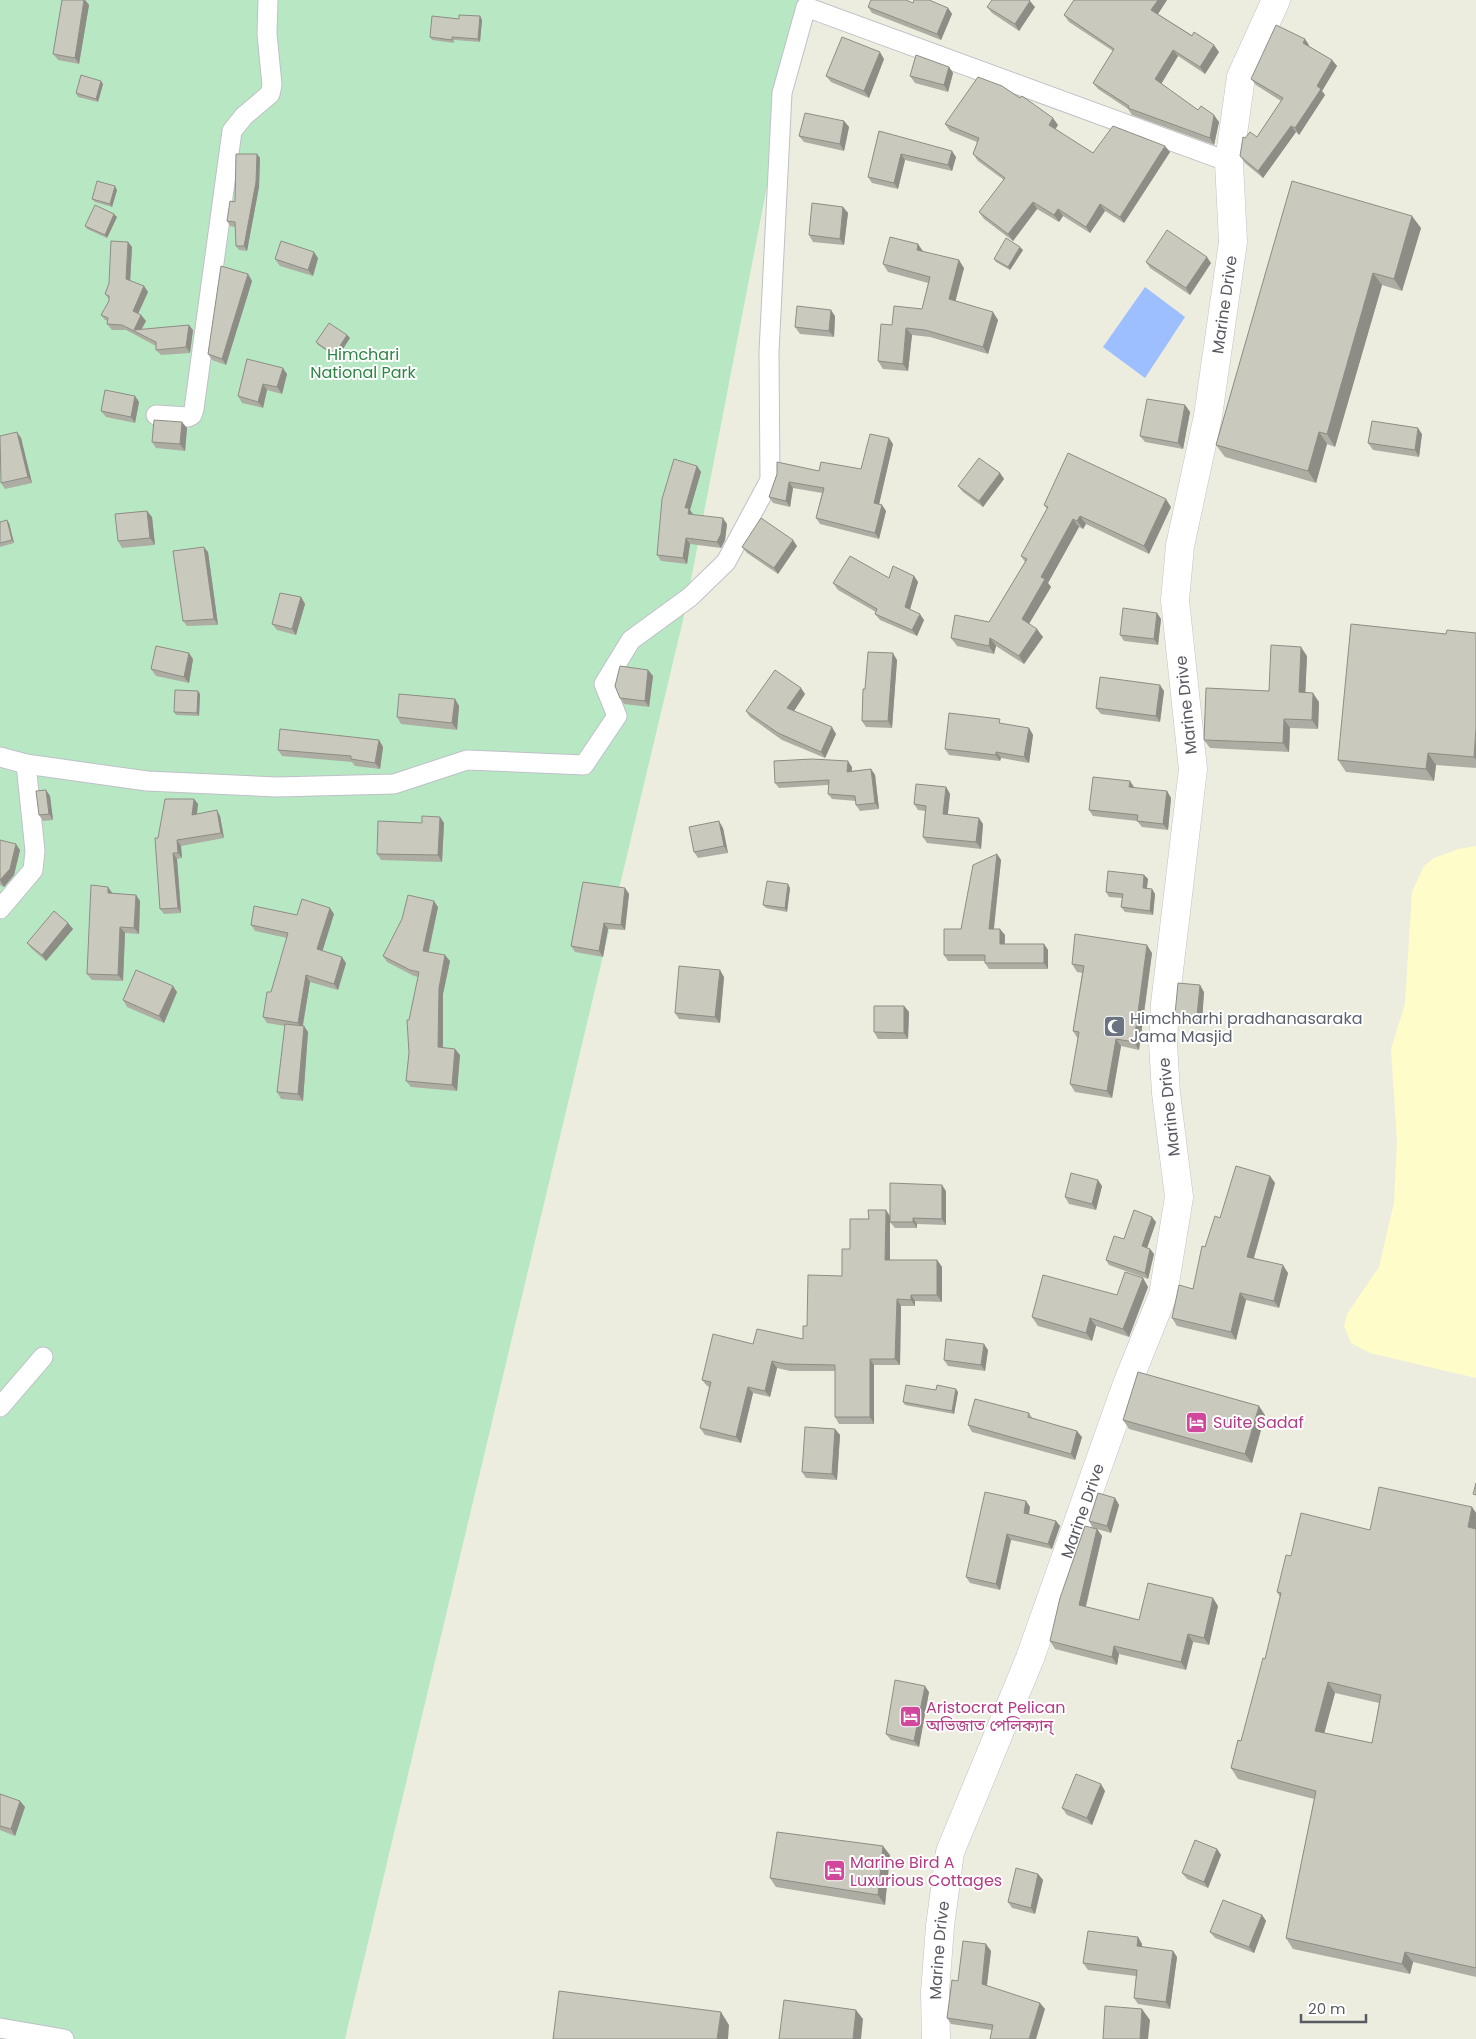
<svg xmlns="http://www.w3.org/2000/svg" width="1476" height="2039" font-family="Poppins,'Noto Sans Bengali',sans-serif">
	<rect width="100%" height="100%" fill="#ededdf"/>
	<path fill="#b8e8c3" d="M0 0H803L684 616 345 2039H0Z"/>
	<path fill="#fefdca" d="M1476 846V1378L1370 1353 1351 1343 1344 1326 1347 1314 1379 1267 1394 1203 1397 1141 1391 1049 1405 1004 1412 892 1424 866 1434 858 1459 849Z"/>
	<path fill="#9dbfff" d="M1145 287 1185 317 1145 378 1103 347Z"/>
	<g fill="none" stroke-linecap="round" stroke-linejoin="round">
		<defs>
			<g id="minor">
				<path d="M156 415 188 417 192 415 194 409 232 131 244 116 270 94 272 85 267 34 268 0"/>
				<path d="M0 757 26 764 147 781 277 787 394 784 467 760 584 765 617 716 604 684 631 640 690 597 726 562 770 480 769 352 782 93 806 7 1229 162"/>
				<path d="M0 909 33 870 35 851 26 764"/>
				<path d="M0 1407 43 1357"/>
				<path d="M0 2028 64 2039"/>
			</g>
			<g id="secondary">
				<path id="s1" d="M936 2039 935 1992 940 1926 950 1852 1030 1658 1127 1384 1163 1295 1179 1197 1166 1093 1163 1043 1165 1004 1193 769 1175 600 1180 546 1208 416 1233 242 1229 162 1241 77 1276 0"/>
			</g>
		</defs>
		<use href="#minor" stroke="#bec0c8" stroke-width="21"/>
		<use href="#secondary" stroke="#bfc1ca" stroke-width="29"/>
		<use href="#minor" stroke="#fff" stroke-width="19"/>
		<use href="#secondary" stroke="#fff" stroke-width="28"/>
	</g>
	<g fill="#aeada3" fill-rule="evenodd">
		<path d="M62 0H85L89 5 79 64 58 60 53 54Z"/>
		<path d="M1167 0 1158 14 1219 52 1205 74 1178 56 1161 84 1198 110 1219 122 1214 145 1132 115 1128 109 1098 89 1093 83 1113 51 1069 22 1064 15Z"/>
		<path d="M913 3 948 8 952 14 941 40 872 13 868 7Z"/>
		<path d="M987 7H1035L1019 31 992 13Z"/>
		<path d="M480 16 482 20 480 42 454 40V43L432 40 430 37 459 19Z"/>
		<path d="M1309 45V46L1332 60 1337 66 1322 91 1325 95 1299 135 1296 132 1263 178 1245 163 1240 156 1245 138 1257 137 1281 101 1256 85 1251 79Z"/>
		<path d="M884 59 869 98 831 82 826 76Z"/>
		<path d="M949 67 953 73 948 92 915 83 910 76Z"/>
		<path d="M103 84 98 102 78 97 76 93Z"/>
		<path d="M844 121 849 127 844 151 804 142 799 136Z"/>
		<path d="M945 124 1058 125 1055 130 1093 153 1170 152 1124 223 1105 211 1090 233 1063 216 1059 222 1037 209 1013 241 984 219 979 212 1004 180 978 161 973 154 977 142 950 131Z"/>
		<path d="M879 131 956 157 952 171 905 160 898 189 872 183 868 177Z"/>
		<path d="M257 154 260 158 259 187 247 251 239 250 236 246 235 227 230 226 227 221Z"/>
		<path d="M1292 181 1421 228 1402 291 1382 285 1335 447 1327 444 1316 483 1225 457 1216 445Z"/>
		<path d="M117 190 112 207 95 202 92 199Z"/>
		<path d="M843 207 848 213 844 245 813 242 809 235Z"/>
		<path d="M117 217 107 238 87 229 85 226Z"/>
		<path d="M128 242 132 247 130 281 144 286 148 292 138 314 141 315 146 321 141 329 193 330 190 353 161 355 156 350V346L126 330H112L107 324 108 321 105 320 101 315 109 301V299L105 294Z"/>
		<path d="M918 244 923 251 964 268 955 301 998 320 988 354 930 337 912 335 908 371 883 369 878 361 892 325 922 309 928 283 888 272 883 264Z"/>
		<path d="M1023 250 1010 270 996 262 994 259Z"/>
		<path d="M318 258 313 276 280 266 275 259Z"/>
		<path d="M1146 262 1211 263 1190 295 1150 268Z"/>
		<path d="M248 274 252 281 226 365 212 360 208 354Z"/>
		<path d="M835 316 834 337 800 334 795 327Z"/>
		<path d="M347 335 350 338 337 358 318 345 316 342Z"/>
		<path d="M247 359 287 374 282 394 267 390 263 408 242 403 238 396Z"/>
		<path d="M135 396 139 402 135 423 106 417 101 411Z"/>
		<path d="M1185 405 1190 412 1183 449 1145 442 1140 436Z"/>
		<path d="M187 428 185 451 156 448 152 442Z"/>
		<path d="M17 432 21 438 32 483 5 489 1 483Z"/>
		<path d="M1422 434 1419 457 1373 450 1368 443Z"/>
		<path d="M893 444 879 504 882 505 886 511 879 539 820 524 816 518 822 493 793 488 790 507 773 503 769 497 777 474 819 471 861 469Z"/>
		<path d="M697 466 701 472 690 510 693 515 727 524 725 540 721 548 690 544 687 564 661 561 657 555Z"/>
		<path d="M1000 473 1004 479 983 507 963 492 958 486Z"/>
		<path d="M1044 505 1171 507 1149 554 1086 524 1083 529 1079 527 1048 583 1051 587 1029 624 1043 637 1024 664 996 646 994 654 957 646 951 638 989 622 1025 562 1021 556 1047 509Z"/>
		<path d="M147 511 152 517 155 545 122 548 118 541Z"/>
		<path d="M0 522 9 523 14 543 0 547Z"/>
		<path d="M797 546 778 574 747 553 742 547Z"/>
		<path d="M208 552 218 625 187 626 183 621Z"/>
		<path d="M914 576 918 582 910 609 924 620 917 636 880 620 875 614 876 612 838 590 833 583Z"/>
		<path d="M301 597 305 604 296 635 277 630 272 624Z"/>
		<path d="M1157 613 1161 619 1158 645 1124 641 1120 635Z"/>
		<path d="M1476 633V768L1436 765 1434 781 1346 772 1338 760 1446 634Z"/>
		<path d="M1307 656 1305 693 1319 702 1318 729 1290 728 1289 752 1210 748 1204 740 1269 691Z"/>
		<path d="M193 659 189 683 156 676 151 669Z"/>
		<path d="M897 660 892 728 866 727 862 721 865 689Z"/>
		<path d="M648 670 653 676 649 707 624 704 620 698Z"/>
		<path d="M198 691 200 694 199 716 176 715 174 712Z"/>
		<path d="M1164 691 1160 722 1101 714 1096 708Z"/>
		<path d="M805 694 794 711 836 734 825 758 782 740 750 717 746 711Z"/>
		<path d="M455 699 459 706 457 730 401 724 397 717Z"/>
		<path d="M1029 728 1033 735 1029 763 1001 758 1000 761 949 755 945 749Z"/>
		<path d="M379 740 383 747 380 769 355 766 352 762 282 756 278 750Z"/>
		<path d="M852 767V771L871 769 875 775 879 809 860 811 856 805V801L832 799 828 794V785L779 788 775 783Z"/>
		<path d="M946 787 950 794 948 814 983 824 981 849 927 843 923 837 925 811 918 810 914 804Z"/>
		<path d="M46 790 50 796 53 820 43 821 39 815Z"/>
		<path d="M1167 791 1171 798 1168 830 1142 827 1137 821 1093 816 1089 810Z"/>
		<path d="M194 799 198 804 197 814 220 816 224 838 181 846 182 858 177 859 181 913 164 914 160 909 158 838Z"/>
		<path d="M440 817 444 823 442 862 381 860 377 854 422 823Z"/>
		<path d="M723 828 728 853 698 858 694 852Z"/>
		<path d="M0 840 20 850 14 875 4 887 0 885Z"/>
		<path d="M997 854 1001 860 994 929 1005 935V944H1044L1048 950V969H989L985 963V961H948L944 955 961 929Z"/>
		<path d="M1144 875 1148 879 1147 889H1152L1155 894 1153 915 1125 912 1121 907 1122 898 1109 897 1106 892Z"/>
		<path d="M625 888 629 894 625 930 608 929 603 957 575 952 571 946Z"/>
		<path d="M790 888 787 912 766 908 763 905Z"/>
		<path d="M113 894 136 895 140 901 139 934 125 933 123 981 92 980 87 974Z"/>
		<path d="M438 907 429 952 450 961 443 994V1048L455 1049 460 1055 457 1091 411 1087 406 1081 409 1053V1020L418 977 414 976 387 962 383 956Z"/>
		<path d="M334 914 322 951 346 963 338 990 310 982 303 1026 308 1032 303 1101 281 1099 277 1092 285 1026 267 1023 263 1017 271 992 287 938 255 931 251 925 297 915Z"/>
		<path d="M68 923 73 929 46 961 32 949 27 943Z"/>
		<path d="M1152 953 1139 1050 1121 1046 1112 1098 1075 1092 1070 1084 1078 1039 1073 1031 1082 973 1077 972 1072 964Z"/>
		<path d="M724 977 720 1023 679 1019 675 1013Z"/>
		<path d="M177 992 164 1023 127 1007 123 1000Z"/>
		<path d="M1204 992 1202 1022 1180 1020 1175 1014Z"/>
		<path d="M904 1006 909 1012 908 1039H878L874 1032Z"/>
		<path d="M1270 1176 1275 1183 1254 1258 1288 1273 1279 1308 1246 1300 1236 1340 1177 1326 1172 1318 1193 1289 1205 1247 1220 1218Z"/>
		<path d="M1102 1186 1096 1210 1069 1204 1065 1197Z"/>
		<path d="M946 1191V1225L917 1224V1228H895L890 1222Z"/>
		<path d="M1156 1222 1147 1248 1150 1249 1154 1254 1148 1279 1109 1265 1106 1260 1124 1239Z"/>
		<path d="M890 1260H937L942 1267V1302L915 1301V1306H901L900 1365H874V1424H839L835 1417V1371H790L777 1368 770 1397 753 1393 741 1443 705 1435 700 1428 709 1387 707 1386 702 1380 753 1344 803 1339 807 1326 842 1276Z"/>
		<path d="M1143 1278 1148 1287 1129 1337 1096 1326 1092 1341 1038 1326 1032 1317 1117 1295Z"/>
		<path d="M988 1350 985 1371 948 1366 944 1360Z"/>
		<path d="M936 1390 958 1392 954 1414 905 1405 903 1402Z"/>
		<path d="M1029 1413 1033 1419 1082 1437 1075 1460 972 1432 968 1425Z"/>
		<path d="M1265 1415 1252 1463 1129 1429 1123 1420Z"/>
		<path d="M835 1429 840 1435 837 1480 806 1478 802 1472Z"/>
		<path d="M1115 1498 1119 1505 1111 1533 1093 1528 1089 1521Z"/>
		<path d="M1026 1501 1030 1507 1029 1514 1056 1521 1060 1526 1052 1549 1011 1540 1000 1590 970 1583 966 1577Z"/>
		<path d="M1472 1507 1476 1513V1977L1413 1962 1410 1974 1293 1949 1286 1938 1314 1799 1238 1779 1231 1768 1241 1741 1265 1659 1280 1597 1277 1592 1291 1556 1370 1530ZM1335 1693 1379 1703 1372 1743 1324 1733Z"/>
		<path d="M1097 1529 1102 1536 1086 1607 1139 1620 1218 1606 1209 1645 1193 1642 1186 1670 1119 1654 1117 1665 1055 1649 1050 1641Z"/>
		<path d="M929 1692 919 1747 891 1740 886 1734Z"/>
		<path d="M1105 1791 1092 1825 1067 1815 1062 1808Z"/>
		<path d="M0 1794 20 1801 25 1807 15 1836 0 1830Z"/>
		<path d="M1217 1849 1221 1855 1208 1888 1187 1879 1182 1873Z"/>
		<path d="M890 1855 885 1905 776 1887 770 1878Z"/>
		<path d="M1038 1874 1043 1880 1035 1914 1012 1908 1008 1902Z"/>
		<path d="M1262 1915 1266 1921 1254 1953 1215 1938 1210 1932Z"/>
		<path d="M1138 1937 1142 1944V1947L1173 1951 1177 1957 1170 2009 1138 2004 1134 1998 1136 1976 1088 1970 1083 1963Z"/>
		<path d="M991 1951 987 1986 1045 2009 992 2030 951 2024 947 2018 958 1981Z"/>
	</g>
	<g fill="#8d8d85">
		<path d="M84 0H85L89 5 79 64 75 58Z"/>
		<path d="M1158 0H1167L1156 17 1151 10Z"/>
		<path d="M1030 1 1035 7 1019 31 1015 24Z"/>
		<path d="M948 8 952 14 941 40 937 34Z"/>
		<path d="M480 16 482 20 480 42 478 39Z"/>
		<path d="M1305 39 1309 45 1307 49 1303 43Z"/>
		<path d="M1214 45 1219 52 1205 74 1200 67Z"/>
		<path d="M1173 50 1178 56 1160 86 1155 79Z"/>
		<path d="M880 52 884 59 869 98 864 91Z"/>
		<path d="M1332 60 1337 66 1322 91 1325 95 1299 135 1295 128 1317 86Z"/>
		<path d="M949 67 953 73 948 92 944 85Z"/>
		<path d="M101 81 103 84 98 102 96 99Z"/>
		<path d="M1214 115 1219 122 1214 145 1210 138Z"/>
		<path d="M1053 118 1058 125 1053 132 1049 125Z"/>
		<path d="M844 121 849 127 844 151 840 144Z"/>
		<path d="M1291 126 1296 132 1263 178 1258 171Z"/>
		<path d="M1165 146 1170 152 1124 223 1120 217Z"/>
		<path d="M952 151 956 157 952 171 948 165Z"/>
		<path d="M257 154 260 158 259 187 247 251 244 246Z"/>
		<path d="M901 154 905 160 898 189 894 183Z"/>
		<path d="M115 186 117 190 112 207 110 204Z"/>
		<path d="M1033 202 1037 209 1013 241 1008 234Z"/>
		<path d="M1100 204 1105 211 1090 233 1086 227Z"/>
		<path d="M843 207 848 213 844 245 840 239Z"/>
		<path d="M1058 209 1063 216 1059 222 1054 215Z"/>
		<path d="M114 214 117 217 107 238 105 235Z"/>
		<path d="M1412 216 1421 228 1402 291 1394 279Z"/>
		<path d="M128 242 132 247 130 284 126 279Z"/>
		<path d="M918 244 923 252 917 250Z"/>
		<path d="M1020 247 1023 250 1010 270 1008 267Z"/>
		<path d="M314 252 318 258 313 276 308 270Z"/>
		<path d="M1207 257 1211 263 1190 295 1186 288Z"/>
		<path d="M959 260 964 268 954 307 949 299Z"/>
		<path d="M1373 273 1382 285 1335 447 1327 434Z"/>
		<path d="M248 274 252 281 226 365 222 359Z"/>
		<path d="M144 286 148 292 137 316 133 311Z"/>
		<path d="M831 310 835 316 834 337 829 331Z"/>
		<path d="M993 312 998 320 988 354 983 347Z"/>
		<path d="M141 315 146 321 139 334 134 330Z"/>
		<path d="M189 325 193 330 190 353 186 347Z"/>
		<path d="M906 328 912 335 908 371 903 364Z"/>
		<path d="M347 335 350 338 337 358 334 355Z"/>
		<path d="M283 368 287 374 282 394 277 387Z"/>
		<path d="M263 384 267 390 263 408 258 402Z"/>
		<path d="M135 396 139 402 135 423 131 417Z"/>
		<path d="M1185 405 1190 412 1183 449 1178 443Z"/>
		<path d="M182 422 187 428 185 451 180 444Z"/>
		<path d="M1418 428 1422 434 1419 457 1415 450Z"/>
		<path d="M17 432 21 438 32 483 28 477Z"/>
		<path d="M1319 432 1327 444 1316 483 1308 471Z"/>
		<path d="M889 438 893 444 878 509 874 503Z"/>
		<path d="M697 466 701 472 690 510 693 514 692 520 688 514 685 508Z"/>
		<path d="M1000 473 1004 479 983 507 979 501Z"/>
		<path d="M789 482 793 488 790 507 786 501Z"/>
		<path d="M1166 499 1171 507 1149 554 1144 546Z"/>
		<path d="M882 505 886 511 879 539 875 533Z"/>
		<path d="M147 511 152 517 155 545 150 538Z"/>
		<path d="M1080 516 1086 524 1083 529 1077 521Z"/>
		<path d="M723 518 727 524 725 540 721 548 717 542Z"/>
		<path d="M1073 519 1079 527 1048 583 1051 587 1027 627 1022 619 1041 577Z"/>
		<path d="M7 520 9 523 14 543 12 540Z"/>
		<path d="M686 538 690 544 687 564 683 558Z"/>
		<path d="M793 540 797 546 778 574 774 568Z"/>
		<path d="M204 547 208 552 218 625 214 619Z"/>
		<path d="M914 576 918 582 909 613 905 607Z"/>
		<path d="M301 597 305 604 296 635 292 629Z"/>
		<path d="M1157 613 1161 619 1158 645 1154 639Z"/>
		<path d="M920 614 924 620 917 636 912 630Z"/>
		<path d="M1037 629 1043 637 1024 664 1019 656Z"/>
		<path d="M990 638 996 646 994 654 989 646Z"/>
		<path d="M1301 647 1307 656 1305 701 1299 692Z"/>
		<path d="M189 653 193 659 189 683 184 677Z"/>
		<path d="M893 653 897 660 892 728 888 721Z"/>
		<path d="M648 670 653 676 649 707 645 701Z"/>
		<path d="M1160 685 1164 691 1160 722 1156 716Z"/>
		<path d="M801 688 805 694 792 714 787 708Z"/>
		<path d="M198 691 200 694 199 716 197 713Z"/>
		<path d="M1313 693 1319 702 1318 729 1312 720Z"/>
		<path d="M455 699 459 706 457 730 452 723Z"/>
		<path d="M1284 719 1290 728 1289 752 1283 743Z"/>
		<path d="M832 727 836 734 825 758 821 752Z"/>
		<path d="M1029 728 1033 735 1029 763 1024 757Z"/>
		<path d="M1476 728V760L1474 757Z"/>
		<path d="M379 740 383 747 380 769 375 763Z"/>
		<path d="M996 752 1001 758 1000 761 996 755Z"/>
		<path d="M1428 753 1436 765 1434 781 1426 769Z"/>
		<path d="M848 761 852 767 851 778 847 772Z"/>
		<path d="M871 769 875 775 879 809 875 803Z"/>
		<path d="M1130 781 1134 787H1129Z"/>
		<path d="M946 787 950 794 947 820 943 814Z"/>
		<path d="M46 790 50 796 53 820 49 814Z"/>
		<path d="M1167 791 1171 798 1168 830 1163 824Z"/>
		<path d="M194 799 198 804 196 820 192 815Z"/>
		<path d="M217 810 220 816 224 838 221 833Z"/>
		<path d="M440 817 444 823 442 862 438 855Z"/>
		<path d="M979 818 983 824 981 849 976 842Z"/>
		<path d="M719 821 723 828 728 853 724 846Z"/>
		<path d="M177 840 181 846 182 858 178 853Z"/>
		<path d="M16 844 20 850 14 875 4 887 0 880Z"/>
		<path d="M173 853 177 859 181 913 178 908Z"/>
		<path d="M997 854 1001 860 993 935 989 929Z"/>
		<path d="M1144 875 1148 879 1146 893 1143 888Z"/>
		<path d="M788 884 790 888 787 912 785 908Z"/>
		<path d="M108 887 113 894 108 893Z"/>
		<path d="M625 888 629 894 625 930 621 925Z"/>
		<path d="M1152 889 1155 894 1153 915 1150 911Z"/>
		<path d="M136 895 140 901 139 934 134 928Z"/>
		<path d="M434 901 438 907 427 958 423 951Z"/>
		<path d="M330 908 334 914 321 956 317 949Z"/>
		<path d="M68 923 73 929 46 961 42 955Z"/>
		<path d="M604 923 608 929 603 957 599 951Z"/>
		<path d="M120 927 125 933 123 981 118 975Z"/>
		<path d="M1000 929 1005 935 1004 950 1000 944Z"/>
		<path d="M1044 944 1048 950V969L1044 963Z"/>
		<path d="M1147 945 1152 953 1139 1050 1134 1042Z"/>
		<path d="M445 955 450 961 443 994V1054L438 1047 439 988Z"/>
		<path d="M342 957 346 963 338 990 334 984Z"/>
		<path d="M720 970 724 977 720 1023 715 1017Z"/>
		<path d="M306 975 310 982 302 1029 298 1023Z"/>
		<path d="M1200 985 1204 992 1202 1022 1197 1016Z"/>
		<path d="M173 986 177 992 164 1023 159 1016Z"/>
		<path d="M904 1006 909 1012 908 1039 904 1033Z"/>
		<path d="M304 1026 308 1032 303 1101 298 1094Z"/>
		<path d="M1116 1039 1121 1046 1112 1098 1107 1091Z"/>
		<path d="M455 1049 460 1055 457 1091 452 1085Z"/>
		<path d="M1270 1176 1275 1183 1252 1264 1247 1257Z"/>
		<path d="M1098 1180 1102 1186 1096 1210 1092 1204Z"/>
		<path d="M942 1185 946 1191V1225L942 1219Z"/>
		<path d="M886 1210 890 1216V1266L885 1260Z"/>
		<path d="M1152 1217 1156 1222 1146 1251 1142 1246Z"/>
		<path d="M913 1218 917 1224V1228L913 1222Z"/>
		<path d="M1150 1249 1154 1254 1148 1279 1145 1273Z"/>
		<path d="M937 1260 942 1267V1302L937 1295Z"/>
		<path d="M1283 1265 1288 1273 1279 1308 1274 1301Z"/>
		<path d="M1143 1278 1148 1287 1129 1337 1123 1329Z"/>
		<path d="M1240 1293 1246 1300 1236 1340 1231 1332Z"/>
		<path d="M911 1295 915 1301V1306L911 1300Z"/>
		<path d="M897 1299 901 1306 900 1365 895 1359Z"/>
		<path d="M1090 1318 1096 1326 1092 1341 1086 1333Z"/>
		<path d="M984 1344 988 1350 985 1371 981 1365Z"/>
		<path d="M870 1359 874 1365V1424L870 1417Z"/>
		<path d="M772 1361 777 1368 770 1397 765 1391Z"/>
		<path d="M748 1387 753 1393 741 1443 736 1437Z"/>
		<path d="M956 1389 958 1392 954 1414 952 1411Z"/>
		<path d="M1259 1406 1265 1415 1252 1463 1245 1454Z"/>
		<path d="M835 1429 840 1435 837 1480 832 1474Z"/>
		<path d="M1077 1431 1082 1437 1075 1460 1071 1454Z"/>
		<path d="M1115 1498 1119 1505 1111 1533 1107 1526Z"/>
		<path d="M1026 1501 1030 1507 1028 1519 1024 1513Z"/>
		<path d="M1472 1507 1476 1513V1534L1468 1527Z"/>
		<path d="M1056 1521 1060 1526 1052 1549 1048 1544Z"/>
		<path d="M1097 1529 1102 1536 1084 1613 1079 1605Z"/>
		<path d="M1007 1534 1011 1540 1000 1590 996 1584Z"/>
		<path d="M1213 1598 1218 1606 1209 1645 1204 1638Z"/>
		<path d="M1188 1634 1193 1642 1186 1670 1181 1662Z"/>
		<path d="M1114 1646 1119 1654 1117 1665 1112 1657Z"/>
		<path d="M1328 1682 1335 1693 1322 1742 1315 1731Z"/>
		<path d="M925 1686 929 1692 919 1747 914 1741Z"/>
		<path d="M1101 1784 1105 1791 1092 1825 1087 1818Z"/>
		<path d="M20 1801 25 1807 15 1836 11 1829Z"/>
		<path d="M883 1846 890 1855 885 1905 878 1895Z"/>
		<path d="M1217 1849 1221 1855 1208 1888 1204 1882Z"/>
		<path d="M1038 1874 1043 1880 1035 1914 1031 1908Z"/>
		<path d="M1262 1915 1266 1921 1254 1953 1249 1947Z"/>
		<path d="M1138 1937 1142 1944 1141 1953 1137 1946Z"/>
		<path d="M986 1944 991 1951 986 1991 982 1984Z"/>
		<path d="M1173 1951 1177 1957 1170 2009 1166 2002Z"/>
		<path d="M1405 1952 1413 1962 1410 1974 1402 1964Z"/>
		<path d="M1040 2003 1045 2009 1036 2039H1029Z"/>
		<path d="M1142 2009 1150 2020 1148 2039H1140Z"/>
		<path d="M856 2010 863 2019 861 2039H853Z"/>
		<path d="M721 2012 729 2025 728 2039H717Z"/>
	</g>
	<g fill="#cac9be" stroke="#8d8d85" fill-rule="evenodd">
		<path d="M62 0H84L75 58 53 54Z"/>
		<path d="M871 0H906L913 3 914 0H929L948 8 937 34 868 7Z"/>
		<path d="M992 0H1029L1030 1 1015 24 987 7Z"/>
		<path d="M1074 0H1158L1151 10 1192 36 1194 32 1214 45 1200 67 1173 50 1155 79 1198 110 1201 106 1214 115 1210 138 1128 108 1129 106 1093 83 1114 49 1064 15Z"/>
		<path d="M459 15 480 16 478 39 452 37V40L430 37 432 16 459 19Z"/>
		<path d="M1276 25 1305 39 1303 43 1332 60 1317 86 1321 89 1295 128 1291 126 1258 171 1240 156 1243 137 1245 138 1250 132 1257 137 1283 98 1251 79Z"/>
		<path d="M842 37 880 52 864 91 826 76Z"/>
		<path d="M916 55 949 67 944 85 910 76Z"/>
		<path d="M81 75 101 81 96 99 76 93Z"/>
		<path d="M978 77 1002 86 1020 98 1022 96 1053 118 1049 125 1093 153 1113 126 1165 146 1120 217 1100 204 1086 227 1058 209 1054 215 1033 202 1008 234 979 212 1005 178 973 154 979 138 945 124Z"/>
		<path d="M805 113 844 121 840 144 799 136Z"/>
		<path d="M879 131 952 151 948 165 901 154 894 183 868 177Z"/>
		<path d="M236 154H257L256 182 244 246H236L235 222 227 221 230 201 235 202Z"/>
		<path d="M97 181 115 186 110 204 92 199Z"/>
		<path d="M1292 181 1412 216 1394 279 1373 273 1327 434 1319 432 1308 471 1216 445Z"/>
		<path d="M812 203 843 207 840 239 809 235Z"/>
		<path d="M95 205 114 214 105 235 85 226Z"/>
		<path d="M1167 230 1207 257 1186 288 1146 262Z"/>
		<path d="M890 237 918 244 917 250 959 260 949 299 993 312 983 347 925 330 906 328 903 364 878 361 881 324 892 325 894 306 922 309 930 277 883 264Z"/>
		<path d="M1006 238 1020 247 1008 267 994 259Z"/>
		<path d="M111 241 128 242 126 279 144 286 133 311 141 315 134 330 189 325 186 347 156 350V342L122 325 107 324 108 318 101 315 109 301V296L105 294 109 283Z"/>
		<path d="M281 241 314 252 308 270 275 259Z"/>
		<path d="M221 266 248 274 222 359 208 354Z"/>
		<path d="M797 306 831 310 829 331 795 327Z"/>
		<path d="M329 323 347 335 334 355 316 342Z"/>
		<path d="M247 359 283 368 277 387 263 384 258 402 238 396Z"/>
		<path d="M105 390 135 396 131 417 101 411Z"/>
		<path d="M1147 399 1185 405 1178 443 1140 436Z"/>
		<path d="M154 420 182 422 180 444 152 442Z"/>
		<path d="M1372 421 1418 428 1415 450 1368 443Z"/>
		<path d="M17 432 28 477 1 483 0 436Z"/>
		<path d="M870 434 889 438 874 503 882 505 875 533 816 518 824 488 789 482 786 501 769 497 777 474V462L819 471 821 462 861 469Z"/>
		<path d="M1068 453 1166 499 1144 546 1080 516 1077 521 1073 519 1041 577 1045 579 1022 619 1037 629 1019 656 990 638 989 646 951 638 955 615 989 622 1027 559 1021 556 1048 507 1044 505Z"/>
		<path d="M979 458 1000 473 979 501 958 486Z"/>
		<path d="M674 459 697 466 685 508H689L688 514 723 518 721 534 717 542 686 538 683 558 657 555 662 499Z"/>
		<path d="M147 511 150 538 118 541 115 514Z"/>
		<path d="M761 518 793 540 774 568 742 547Z"/>
		<path d="M7 520 12 540 0 543V522Z"/>
		<path d="M204 547 214 619 183 621 173 551Z"/>
		<path d="M850 556 889 578 893 566 914 576 905 607 920 614 912 630 875 614 877 609 833 583Z"/>
		<path d="M280 593 301 597 292 629 272 624Z"/>
		<path d="M1123 608 1157 613 1154 639 1120 635Z"/>
		<path d="M1351 624 1446 634 1447 630 1476 633V728L1474 757 1428 753 1426 769 1338 760Z"/>
		<path d="M1271 645 1301 647 1299 692 1313 693 1312 720 1284 719 1283 743 1204 740 1206 688 1269 691Z"/>
		<path d="M156 646 189 653 184 677 151 669Z"/>
		<path d="M868 652 893 653 888 721H862L863 689H865Z"/>
		<path d="M620 666 648 670 645 701 620 698 615 686Z"/>
		<path d="M775 670 801 688 787 708 832 727 821 752 778 733 746 711Z"/>
		<path d="M1100 677 1160 685 1156 716 1096 708Z"/>
		<path d="M175 690 198 691 197 713 174 712Z"/>
		<path d="M399 694 455 699 452 723 397 717Z"/>
		<path d="M949 713 1000 719 999 723 1029 728 1024 757 996 752V755L945 749Z"/>
		<path d="M280 729 379 740 375 763 351 759V756L278 750Z"/>
		<path d="M812 759 848 761 847 772 871 769 875 803 856 805 855 796 828 794 829 780 775 783 774 761Z"/>
		<path d="M1093 777 1130 781 1129 787 1167 791 1163 824 1137 821 1138 815 1089 810Z"/>
		<path d="M916 784 946 787 943 814 979 818 976 842 923 837 926 806 914 804Z"/>
		<path d="M46 790 49 814 39 815 36 791Z"/>
		<path d="M165 799H194L192 815 217 810 221 833 177 840 178 853H173L178 908 160 909 155 838H158Z"/>
		<path d="M422 816 440 817 438 855 377 854 378 821 422 823Z"/>
		<path d="M719 821 724 846 694 852 689 827Z"/>
		<path d="M0 840 16 844 10 869 0 880Z"/>
		<path d="M997 854 989 929H1000V944H1044V963H985V955H944V929H961L973 865Z"/>
		<path d="M1108 871 1144 875 1143 888 1152 889 1150 911 1121 907 1123 894 1106 892Z"/>
		<path d="M767 881 788 884 785 908 763 905Z"/>
		<path d="M583 882 625 888 621 925 604 923 599 951 571 946Z"/>
		<path d="M91 885 108 887V893L136 895 134 928 120 927 118 975 87 974Z"/>
		<path d="M408 895 434 901 423 951 445 955 439 988 438 1047 455 1049 452 1085 406 1081 409 1053 407 1020H409L419 972 410 970 383 956 402 919Z"/>
		<path d="M302 899 330 908 317 949 342 957 334 984 306 975 298 1023 263 1017 267 992H271L288 933 251 925 254 906 297 915Z"/>
		<path d="M54 911 68 923 42 955 27 943Z"/>
		<path d="M1075 934 1147 945 1134 1042 1116 1039 1107 1091 1070 1084 1079 1032 1073 1031 1084 966 1072 964Z"/>
		<path d="M679 966 720 970 715 1017 675 1013Z"/>
		<path d="M136 970 173 986 159 1016 123 1000Z"/>
		<path d="M1178 983 1200 985 1197 1016 1175 1014Z"/>
		<path d="M874 1006H904V1033L874 1032Z"/>
		<path d="M285 1024 304 1026 298 1094 277 1092Z"/>
		<path d="M1236 1166 1270 1176 1247 1257 1283 1265 1274 1301 1240 1293 1231 1332 1172 1318 1179 1285 1193 1289 1202 1246 1205 1247 1215 1216 1220 1218Z"/>
		<path d="M1071 1173 1098 1180 1092 1204 1065 1197Z"/>
		<path d="M890 1183 942 1185V1219L913 1218V1222H890Z"/>
		<path d="M868 1210H886L885 1260H937V1295H911V1300L897 1299 895 1359H870V1417H835V1365L785 1364 772 1361 765 1391 748 1387 736 1437 700 1428 711 1382 702 1380 713 1334 753 1344 757 1329 803 1339V1326H807L808 1275 842 1276V1249H850V1219H869Z"/>
		<path d="M1134 1210 1152 1217 1142 1246 1150 1249 1145 1273 1106 1260 1114 1236 1124 1239Z"/>
		<path d="M1125 1272 1143 1278 1123 1329 1090 1318 1086 1333 1032 1317 1043 1275 1117 1295Z"/>
		<path d="M946 1339 984 1344 981 1365 944 1360Z"/>
		<path d="M1138 1372 1259 1406 1245 1454 1123 1420Z"/>
		<path d="M906 1385 936 1390 937 1385 956 1389 952 1411 903 1402Z"/>
		<path d="M975 1399 1029 1413 1028 1417 1077 1431 1071 1454 968 1425Z"/>
		<path d="M805 1427 835 1429 832 1474 802 1472Z"/>
		<path d="M1476 1483V1495L1473 1494Z"/>
		<path d="M1379 1487 1472 1507 1468 1527 1476 1529V1968L1405 1952 1402 1964 1286 1938 1316 1791 1231 1768 1238 1740 1241 1741 1263 1658 1265 1659 1281 1593 1277 1592 1286 1555 1291 1556 1301 1513 1370 1530ZM1328 1682 1381 1695 1372 1743 1315 1731Z"/>
		<path d="M985 1492 1026 1501 1024 1513 1056 1521 1048 1544 1007 1534 996 1584 966 1577Z"/>
		<path d="M1098 1493 1115 1498 1107 1526 1089 1521Z"/>
		<path d="M1085 1526 1097 1529 1079 1605 1139 1620 1148 1583 1213 1598 1204 1638 1188 1634 1181 1662 1114 1646 1112 1657 1050 1641 1060 1598Z"/>
		<path d="M895 1680 925 1686 914 1741 886 1734Z"/>
		<path d="M1076 1774 1101 1784 1087 1818 1062 1808Z"/>
		<path d="M0 1794 20 1801 11 1829 0 1826Z"/>
		<path d="M777 1832 883 1846 878 1895 770 1878Z"/>
		<path d="M1195 1840 1217 1849 1204 1882 1182 1873Z"/>
		<path d="M1016 1868 1038 1874 1031 1908 1008 1902Z"/>
		<path d="M1223 1900 1262 1915 1249 1947 1210 1932Z"/>
		<path d="M1088 1931 1138 1937 1137 1946 1173 1951 1166 2002 1134 1998 1137 1970 1083 1963Z"/>
		<path d="M963 1941 986 1944 982 1984 1040 2003 1029 2039H990L993 2025 947 2018 952 1980 958 1981Z"/>
		<path d="M559 1991 721 2012 717 2039H553Z"/>
		<path d="M784 2000 856 2010 853 2039H779Z"/>
		<path d="M1105 2006 1142 2009 1140 2039H1103Z"/>
	</g>
	<defs>
		<symbol id="mosque-square" viewBox="-11 -11 22 22"><rect x="-9" y="-9" width="18" height="18" rx="4" fill="#6b7280" stroke="#fff"/><path d="M3.5-4.9A6 6 0 1 0 3.5 4.9A5 5 0 1 1 3.5-4.9Z" fill="#fff"/></symbol>
		<symbol id="hotel-square" viewBox="-11 -11 22 22"><rect x="-9" y="-9" width="18" height="18" rx="4" fill="#d1479c" stroke="#fff"/><path d="M-6-4.5h1.5V1H6V5H4.5V3h-9V5H-6ZM-4 0a1.8 1.8 0 1 1 3.6 0ZM.5 0V-2.5h3Q6-2.5 6 0Z" fill="#fff"/></symbol>
	</defs>
	<g fill-rule="evenodd">
		<use href="#mosque-square" x="1102" y="1014" width="25" height="25"/>
		<use href="#hotel-square" x="1184" y="1410" width="25" height="25"/>
		<use href="#hotel-square" x="898" y="1704" width="25" height="25"/>
		<use href="#hotel-square" x="822" y="1858" width="25" height="25"/>
	</g>
	<g text-anchor="middle" dominant-baseline="central" stroke-width="4" stroke-linejoin="round" paint-order="stroke">
		<g font-size="16" fill="#585a62" stroke="#fff">
			<text stroke="none"><textPath href="#s1" startOffset="1784">Marine Drive</textPath></text>
			<text transform="translate(1186 705) rotate(-96)">Marine Drive</text>
			<text transform="translate(1169 1107) rotate(-96)">Marine Drive</text>
			<text stroke="none"><textPath href="#s1" startOffset="554">Marine Drive</textPath></text>
			<text stroke="none"><textPath href="#s1" startOffset="89">Marine Drive</textPath></text>
		</g>
		<g font-size="16" fill="#2d8644" stroke="#fff">
			<text x="363" y="354">Himchari<tspan x="363" dy="18">National Park</tspan></text>
		</g>
		<g font-size="16" fill="#5b616d" stroke="#fff" text-anchor="start">
			<text x="1130" y="1018">Himchharhi pradhanasaraka<tspan x="1130" dy="18">Jama Masjid</tspan></text>
		</g>
		<g font-size="16" fill="#b23c85" stroke="#fff" text-anchor="start">
			<text x="1213" y="1422">Suite Sadaf</text>
			<text x="926" y="1707">Aristocrat Pelican<tspan x="926" dy="18">অভিজাত পেলিক্যান্</tspan></text>
			<text x="850" y="1862">Marine Bird A<tspan x="850" dy="18">Luxurious Cottages</tspan></text>
		</g>
	</g>
	<path d="M1301 2014v8h65v-8" fill="none" stroke="#585a62" stroke-width="2.5"/>
	<text x="1308" y="2014" font-size="15" fill="#585a62" stroke="#ffffff" stroke-width="4" paint-order="stroke">20 m</text>
</svg>
